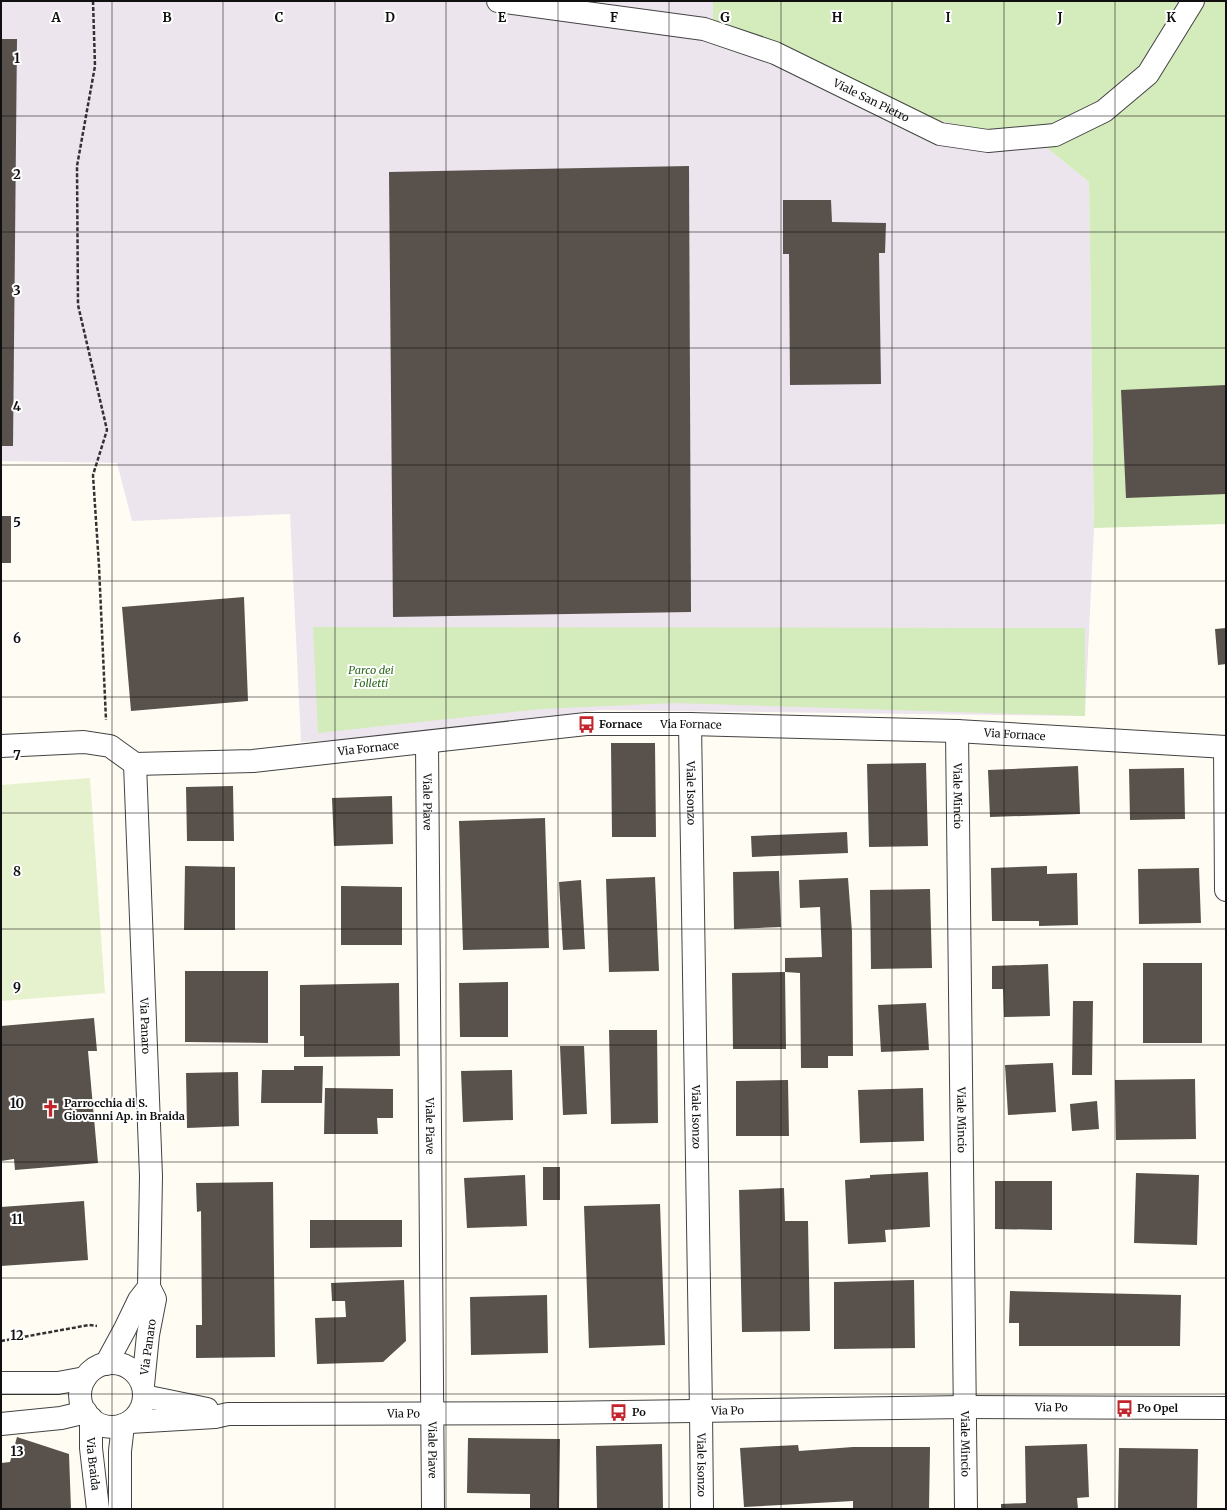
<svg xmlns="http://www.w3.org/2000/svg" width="1227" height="1510" font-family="Merriweather,serif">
	<rect width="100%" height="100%" fill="#fffdf3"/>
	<path fill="#ede5ee" d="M1 1H713V30L1041 143 1089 182 1094 528 1085 716 599 710 418 736 301 742 290 514 132 521 117 463 1 461Z"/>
	<g fill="#d4ebbb">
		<path d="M713 1H1226V524L1094 528 1089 182 1041 143 910 114 713 30Z"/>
		<path d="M313 627 1085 628V716L674 703 541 709 318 733Z"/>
	</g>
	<path fill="#e5f2cd" d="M90 778 105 993 1 1001V785Z"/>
	<g fill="#59514c">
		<path d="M1 39H17L13 446H1Z"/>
		<path d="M689 166 691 612 393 617 389 172Z"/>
		<path d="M783 200H831L832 222 886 223 885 253H879L881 384 790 385 789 254H783Z"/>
		<path d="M1226 385V494L1126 498 1121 390Z"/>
		<rect x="1" y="516" width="10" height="47"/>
		<path d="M244 597 248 701 131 711 122 607Z"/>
		<path d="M1226 628V664L1218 665 1215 629Z"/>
		<path d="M611 743H655L656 837H612Z"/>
		<path d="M926 763 928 846 869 847 867 764Z"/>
		<path d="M1078 766 1080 814 990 817 988 770Z"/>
		<path d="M1184 768 1185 819 1130 820 1129 769Z"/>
		<path d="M233 786 234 841H187L186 787Z"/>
		<path d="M392 796 393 844 334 846 332 798Z"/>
		<path d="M545 818 549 948 463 950 459 821Z"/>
		<path d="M847 832 848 853 752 857 751 836Z"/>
		<path d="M185 866 235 867V930H184Z"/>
		<path d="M1047 866V874L1077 873 1078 925 1039 926V921H992L991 868Z"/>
		<path d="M1199 868 1201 923 1139 924 1138 869Z"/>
		<path d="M779 871 781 927 734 929 733 872Z"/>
		<path d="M655 877 659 971 609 972 606 879Z"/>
		<path d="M848 878 852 932 853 1056H828V1068H801L800 973 785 972V958L822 957 820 907 800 908 799 880Z"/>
		<path d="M581 880 585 949 563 950 559 882Z"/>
		<path d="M341 886 402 887V945H341Z"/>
		<path d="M930 889 932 968 871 969 870 890Z"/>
		<rect x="1143" y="963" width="59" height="80"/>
		<path d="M1048 964 1050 1016 1004 1017 1003 989H992V966Z"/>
		<path d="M185 971H268V1043L185 1042Z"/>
		<path d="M785 972 786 1049H733L732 973Z"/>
		<path d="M508 982V1037H460L459 983Z"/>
		<path d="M399 983 400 1056 304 1057V1036H300V985Z"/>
		<path d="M1073 1001H1093L1092 1075H1072Z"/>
		<path d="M926 1003 929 1050 881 1052 878 1005Z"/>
		<path d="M94 1018 97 1051H88L98 1163 15 1170 14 1159 1 1161V1026Z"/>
		<path d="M609 1030H657L658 1123 611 1124Z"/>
		<path d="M560 1046H584L587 1114 563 1115Z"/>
		<path d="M1053 1063 1056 1112 1008 1115 1005 1065Z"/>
		<path d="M294 1066H323L322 1103H261L262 1070H294Z"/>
		<path d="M512 1070 513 1120 463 1122 461 1071Z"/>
		<path d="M238 1072 239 1126 187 1128 186 1073Z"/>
		<path d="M1195 1079 1196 1139 1116 1140 1115 1080Z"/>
		<path d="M788 1080 789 1136H736V1081Z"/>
		<path d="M325 1088 393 1089V1118H377L378 1134H324Z"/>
		<path d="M923 1088 924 1141 860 1143 858 1090Z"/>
		<path d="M1097 1101 1099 1129 1072 1131 1070 1104Z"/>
		<rect x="543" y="1167" width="17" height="33"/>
		<path d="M928 1172 930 1227 885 1230 886 1242 848 1244 845 1180 870 1178V1175Z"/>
		<path d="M1136 1173 1199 1175 1197 1245 1134 1243Z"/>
		<path d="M525 1175 527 1226 467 1228 464 1178Z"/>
		<path d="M995 1181H1052V1230L995 1229Z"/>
		<path d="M273 1182 275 1357 196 1358V1325H202L201 1211 197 1212 196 1183Z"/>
		<path d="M784 1188 785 1221H808L810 1331 742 1332 739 1190Z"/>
		<path d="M84 1201 88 1260 1 1266V1207Z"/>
		<path d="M660 1204 665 1345 589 1348 584 1206Z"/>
		<path d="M310 1220H402V1247L310 1248Z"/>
		<path d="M404 1280 406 1341 383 1362 317 1364 315 1318 346 1317 345 1301H332L331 1283Z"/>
		<path d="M914 1280 915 1348 834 1349V1282Z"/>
		<path d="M1010 1291 1181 1295 1180 1346H1019V1323H1009Z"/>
		<path d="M547 1295 548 1353 471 1355 470 1297Z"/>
		<path d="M17 1437 69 1454 71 1509H1V1463L10 1462Z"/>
		<path d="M468 1438 560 1439 559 1509H530V1494L467 1493Z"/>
		<path d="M662 1444 663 1509H597L596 1446Z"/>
		<path d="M1087 1444 1089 1497 1077 1498 1078 1509H1001V1504L1026 1503 1025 1446Z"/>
		<path d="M798 1445 799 1451 853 1447H930L929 1509H853V1501L744 1507 740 1448Z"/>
		<path d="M1119 1448 1198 1449 1197 1509H1118Z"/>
	</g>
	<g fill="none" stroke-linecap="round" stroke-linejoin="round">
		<defs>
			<g id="minor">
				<path id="s1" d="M498 1 704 29 775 53 940 134 988 141 1055 135 1104 111 1148 74 1193 1"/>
				<path id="s2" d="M690 724 701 1411 702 1509"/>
				<path id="s3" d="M957 731 966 1509"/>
				<path id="s4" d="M427 742 433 1509"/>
				<path d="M1 746 84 742 110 746 135 764"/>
				<path d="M1225 747 1226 890"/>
				<path id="s5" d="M135 764 253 761 586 724H690L957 731 1226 747"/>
				<path id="s6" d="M135 764 151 1176 149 1287 155 1299 148 1335 143 1385"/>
				<circle cx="112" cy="1395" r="32"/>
				<path d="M106 1364 125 1329 139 1300 149 1287"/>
				<path d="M1 1383H58L85 1378"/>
				<path d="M144 1396 207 1409"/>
				<path id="s7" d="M91 1418V1448L98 1509"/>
				<path id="s8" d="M130 1422 215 1417 228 1414 553 1413 965 1407 1226 1408"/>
				<path d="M1 1424 61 1418 86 1412"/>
				<path d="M120 1509V1451L123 1425"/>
			</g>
		</defs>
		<use href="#minor" stroke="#434343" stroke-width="24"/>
		<g stroke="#323232" stroke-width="2.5" stroke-dasharray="4 2" stroke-linecap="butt">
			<path d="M93 1 95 66 77 166 78 305 107 430 93 475 99 566 106 720"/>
			<path d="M1 1341 89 1325 97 1326"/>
		</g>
		<use href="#minor" stroke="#fff" stroke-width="22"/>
	</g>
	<path fill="none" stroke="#101010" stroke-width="1" stroke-opacity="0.55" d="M112 1V1509M223 1V1509M335 1V1509M446 1V1509M558 1V1509M669 1V1509M781 1V1509M892 1V1509M1004 1V1509M1115 1V1509M1 116H1226M1 232H1226M1 348H1226M1 465H1226M1 581H1226M1 697H1226M1 813H1226M1 929H1226M1 1045H1226M1 1162H1226M1 1278H1226M1 1394H1226"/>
	<defs>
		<symbol id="bus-bare" viewBox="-9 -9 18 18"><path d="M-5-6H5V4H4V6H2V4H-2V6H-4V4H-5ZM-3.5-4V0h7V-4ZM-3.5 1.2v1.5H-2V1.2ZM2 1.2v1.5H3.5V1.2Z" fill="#c3252c" stroke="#fff" stroke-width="2.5" paint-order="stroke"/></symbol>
		<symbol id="church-bare" viewBox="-9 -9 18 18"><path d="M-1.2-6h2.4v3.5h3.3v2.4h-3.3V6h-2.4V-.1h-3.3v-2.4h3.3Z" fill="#c3252c" stroke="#fff" stroke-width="2.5" paint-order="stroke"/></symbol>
	</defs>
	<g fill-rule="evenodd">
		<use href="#bus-bare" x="574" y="712" width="25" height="25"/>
		<use href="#church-bare" x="38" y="1096" width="25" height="25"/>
		<use href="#bus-bare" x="1112" y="1396" width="25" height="25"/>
		<use href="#bus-bare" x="606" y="1400" width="25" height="25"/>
	</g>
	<g text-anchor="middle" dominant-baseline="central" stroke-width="4" stroke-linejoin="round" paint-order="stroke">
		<g font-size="11" fill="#101010" stroke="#fff">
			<text stroke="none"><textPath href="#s1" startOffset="390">Viale San Pietro</textPath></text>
			<text stroke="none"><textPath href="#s5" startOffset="558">Via Fornace</textPath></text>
			<text stroke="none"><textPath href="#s5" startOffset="882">Via Fornace</textPath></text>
			<text stroke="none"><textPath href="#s5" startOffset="234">Via Fornace</textPath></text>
			<text stroke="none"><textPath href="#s2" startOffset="69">Viale Isonzo</textPath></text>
			<text stroke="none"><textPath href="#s3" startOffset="65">Viale Mincio</textPath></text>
			<text stroke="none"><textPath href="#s4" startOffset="60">Viale Piave</textPath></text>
			<text stroke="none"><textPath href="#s6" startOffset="262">Via Panaro</textPath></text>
			<text stroke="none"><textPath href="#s2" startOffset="393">Viale Isonzo</textPath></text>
			<text stroke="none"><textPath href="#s3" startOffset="389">Viale Mincio</textPath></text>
			<text stroke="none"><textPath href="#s4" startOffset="384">Viale Piave</textPath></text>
			<text transform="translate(148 1347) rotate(-82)">Via Panaro</text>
			<text stroke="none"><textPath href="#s8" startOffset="922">Via Po</textPath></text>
			<text stroke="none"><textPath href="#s8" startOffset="598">Via Po</textPath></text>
			<text stroke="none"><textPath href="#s8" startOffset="274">Via Po</textPath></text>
			<text stroke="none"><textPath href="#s3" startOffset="713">Viale Mincio</textPath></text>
			<text stroke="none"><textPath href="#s4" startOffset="708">Viale Piave</textPath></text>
			<text stroke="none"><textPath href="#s7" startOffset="46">Via Braida</textPath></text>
			<text stroke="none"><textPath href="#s2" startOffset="741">Viale Isonzo</textPath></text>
		</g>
		<g font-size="11" font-style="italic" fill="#2e6a1e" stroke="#fff">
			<text x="371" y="670">Parco dei<tspan x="371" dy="13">Folletti</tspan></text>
		</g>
		<g font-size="11" font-weight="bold" fill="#101010" stroke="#fff" text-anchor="start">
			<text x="599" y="724">Fornace</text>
			<text x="64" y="1103">Parrocchia di S.<tspan x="64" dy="13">Giovanni Ap. in Braida</tspan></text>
			<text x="1137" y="1408">Po Opel</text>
			<text x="632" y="1412">Po</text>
		</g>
	</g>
	<g font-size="13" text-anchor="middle" font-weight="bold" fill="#101010" stroke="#fff" stroke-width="4" stroke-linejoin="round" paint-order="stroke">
		<text x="56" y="22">A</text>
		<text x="167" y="22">B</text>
		<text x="279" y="22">C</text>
		<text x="390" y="22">D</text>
		<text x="502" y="22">E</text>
		<text x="614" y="22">F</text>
		<text x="725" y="22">G</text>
		<text x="837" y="22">H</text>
		<text x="948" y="22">I</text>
		<text x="1060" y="22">J</text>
		<text x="1171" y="22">K</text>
		<text x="17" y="63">1</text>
		<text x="17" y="179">2</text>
		<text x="17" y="295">3</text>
		<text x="17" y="411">4</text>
		<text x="17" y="527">5</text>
		<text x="17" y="643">6</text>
		<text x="17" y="760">7</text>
		<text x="17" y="876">8</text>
		<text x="17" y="992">9</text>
		<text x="17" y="1108">10</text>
		<text x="17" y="1224">11</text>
		<text x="17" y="1340">12</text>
		<text x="17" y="1456">13</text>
	</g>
	<rect width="1227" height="1510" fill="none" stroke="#101010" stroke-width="4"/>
</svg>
